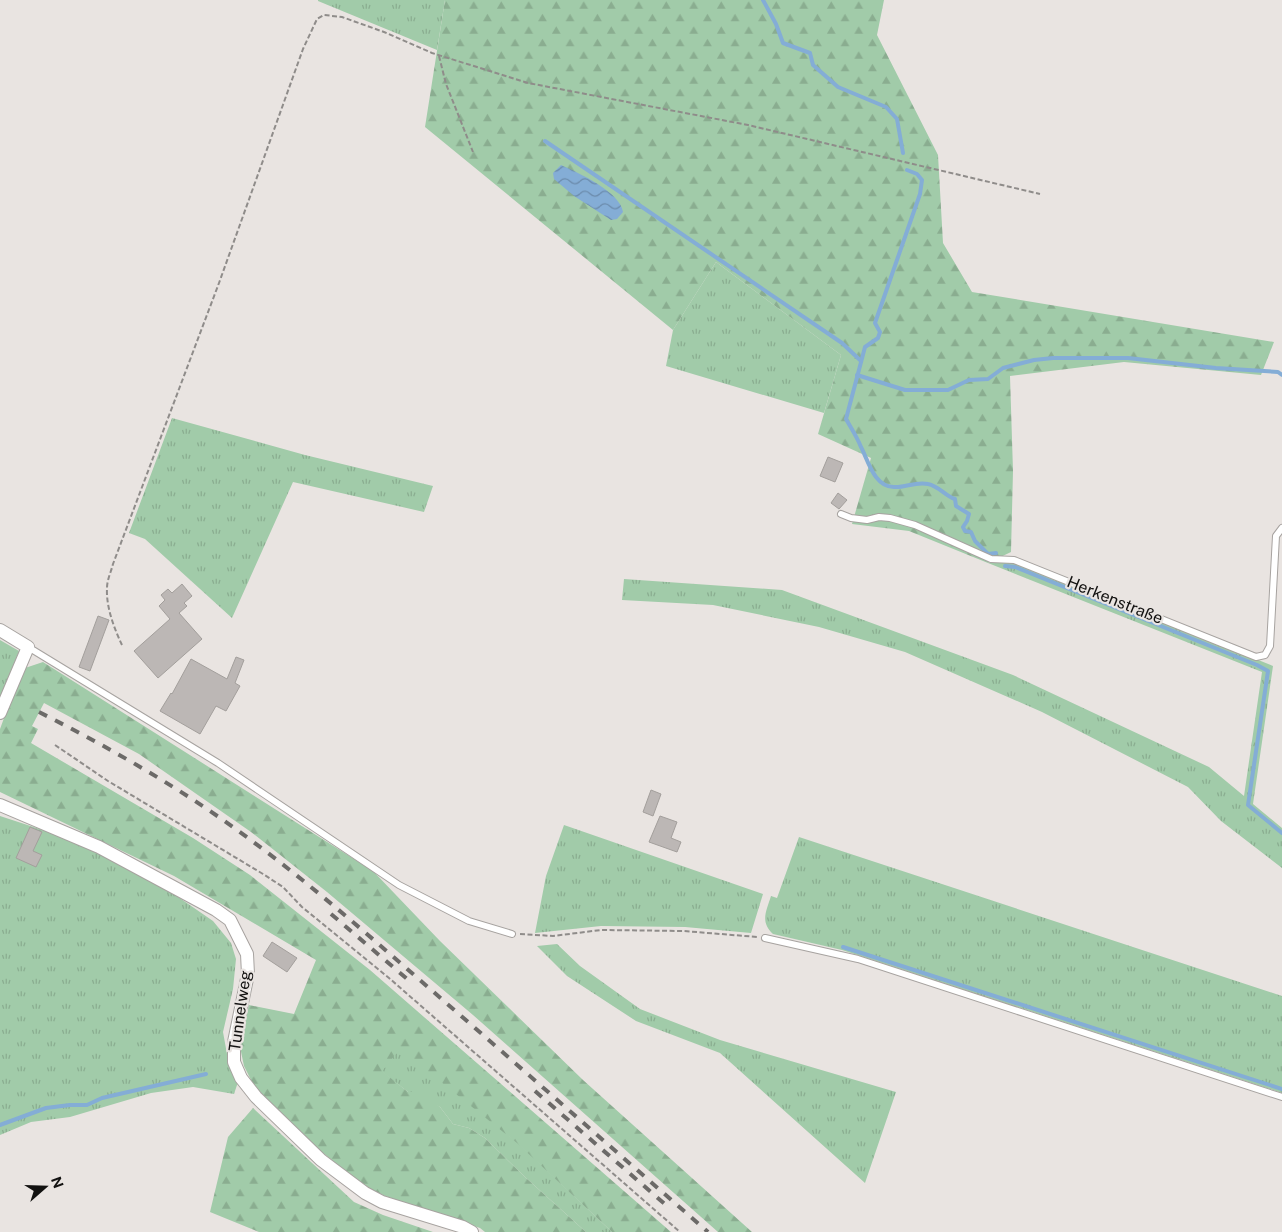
<svg xmlns="http://www.w3.org/2000/svg" width="1282" height="1232" font-family="'Public Sans',sans-serif">
	<defs>
		<pattern id="grass-tufts" width="24" height="20" patternUnits="userSpaceOnUse" patternTransform="scale(1.25)"><rect width="24" height="20" fill="#a1cba9"/><path d="M3 7l-1-3M5 7V3M7 7l1-3M15 17l-1-3M17 17v-4M19 17l1-3" fill="none" stroke="#8aad90"/></pattern>
		<pattern id="forest-firs" width="22" height="20" patternUnits="userSpaceOnUse" patternTransform="scale(1.25)"><rect width="22" height="20" fill="#a1cba9"/><path d="M5 1l3.5 6h-7zM16 11l3.5 6h-7z" fill="#8aad90"/></pattern>
		<pattern id="water-waves" width="16" height="10" patternUnits="userSpaceOnUse" patternTransform="scale(1.25)"><rect width="16" height="10" fill="#84add6"/><path d="M0 5q4-4 8 0t8 0" fill="none" stroke="#6b8bac"/></pattern>
	</defs>
	<rect width="100%" height="100%" fill="#e9e4e1"/>
	<g fill="url(#grass-tufts)">
		<path d="M318 0H445L437 50 318 1Z"/>
		<path d="M716 262 841 355 824 413 666 366 673 330Z"/>
		<path d="M172 418 305 455 433 486 424 512 293 482 232 618 145 539 129 533Z"/>
		<path d="M988 563H1016L1273 666 1253 804 1282 828V868L1221 821 1188 787 1042 712 905 652 819 627 713 605 622 600 624 579 782 590 1013 675 1209 767 1244 796 1262 672Z"/>
		<path d="M0 640 19 651 0 701Z"/>
		<path d="M0 816 61 836 96 852 168 890 213 921 231 943 236 959 233 989 223 1032 229 1065 238 1082 234 1094 193 1087 151 1093 70 1117 31 1122 0 1135Z"/>
		<path d="M564 825 763 894 751 933 685 927 601 926 535 933 546 876Z"/>
		<path d="M799 837 1282 996V1093L842 950 773 934C760 922 766 912 771 896L777 898Z"/>
		<path d="M557 944 580 966 640 1009 720 1040 896 1092 865 1183 720 1053 636 1021 567 976 537 946Z"/>
		<path d="M400 1048 518 1143 612 1232H586L525 1177 485 1138 469 1128 453 1124 440 1107 408 1092 381 1071Z"/>
	</g>
	<g fill="url(#forest-firs)">
		<path d="M445 0H884L877 35 938 155 943 243 972 292 1274 342 1261 375 1124 362 1010 376 1013 471 1011 552 988 563 909 531 852 524 871 458 818 434 841 355 716 262 673 330 425 127Z"/>
		<path d="M43 662 373 871 440 941 583 1080 752 1232H718L473 1015 327 892 251 832 139 754 44 703 32 726 38 729 31 743 193 838 250 875 370 970 671 1232H612L517 1143 400 1049 382 1071 408 1092 419 1091 440 1107 453 1124 469 1128 485 1138 525 1177 586 1232H485L480 1228 385 1196 368 1188 351 1176 316 1147 254 1086 244 1066 239 1042 249 1005 294 1014 316 960 174 876 0 792V729L22 669Z"/>
		<path d="M253 1108 354 1202 383 1215 433 1232H259L210 1212 228 1137Z"/>
	</g>
	<path fill="url(#water-waves)" d="M561 165C579 173 620 192 623 212L617 219 611 220 574 196 554 179 553 173Z"/>
	<g fill="none" stroke-linecap="round" stroke-linejoin="round">
		<g stroke="#84add6" stroke-width="4">
			<path d="M763 0 776 24 783 43 810 53 813 65 838 87 886 107 897 119 903 153"/>
			<path d="M545 141 842 343 861 361"/>
			<path d="M907 170 917 174 922 180 920 194 875 323 880 332 878 338 865 347 846 419C851 428 857 437 861 447 868 460 874 487 894 487 905 488 916 481 928 484 939 486 945 496 955 499L956 506 969 514 967 521 963 527 965 531 971 532 975 541 988 554 996 553"/>
			<path d="M857 375 905 390H948L969 380 988 379 1003 368 1034 360 1053 358H1128L1216 368 1278 372 1282 375"/>
			<path d="M1005 566 1015 567 1257 665 1268 671 1248 805 1282 833"/>
			<path d="M843 947 1282 1089"/>
			<path d="M0 1125 46 1108 70 1105H87L102 1098 206 1074"/>
		</g>
	</g>
	<g fill="#bcb7b5" stroke="#a39f9c">
		<path d="M828 457 843 463 835 482 820 476Z"/>
		<path d="M838 493 847 500 839 509 831 503Z"/>
		<path d="M182 584 192 596 184 603 187 606 179 613 202 639 158 678 134 651 170 619 159 606 165 600 161 595 168 589 172 593Z"/>
		<path d="M98 616 109 620 90 671 79 667Z"/>
		<path d="M236 657 244 660 235 683 240 686 226 711 216 706 200 734 160 711 171 693 172 694 191 659 227 679Z"/>
		<path d="M651 790 661 794 653 816 643 812Z"/>
		<path d="M660 816 677 822 671 838 681 842 677 852 649 842Z"/>
		<path d="M30 827 42 832 33 851 42 855 36 867 16 858Z"/>
		<path d="M272 942 297 958 287 972 263 956Z"/>
	</g>
	<g fill="none" stroke-linecap="round" stroke-linejoin="round">
		<defs>
			<g id="service">
				<path d="M841 514 851 518 867 520 879 517 890 518 915 525 991 559 1014 560 1256 657 1265 655 1270 646 1276 536 1282 528"/>
				<path d="M28 647 218 763 399 885 469 921 512 934"/>
				<path d="M765 938 858 959 1282 1097"/>
			</g>
			<g id="minor">
				<path d="M0 630 28 647 0 713"/>
				<path d="M0 805 99 847 216 910 230 920 247 954 248 974 234 1042V1062L241 1078 256 1097 321 1160 365 1193 382 1202 463 1227 472 1232"/>
			</g>
		</defs>
		<use href="#service" stroke="#a7a3a0" stroke-width="8"/>
		<use href="#minor" stroke="#a7a3a0" stroke-width="14"/>
		<g stroke="#8f8c8a" stroke-width="2" stroke-dasharray="5 2.5" stroke-linecap="butt">
			<path d="M439 56 446 84 473 152"/>
			<path d="M122 645C114 628 106 607 107 588 107 580 111 572 113 564L219 283 303 49 317 19 324 15 342 17 384 32 432 53 528 83 748 125 1040 194"/>
			<path d="M55 745 108 781 263 874 283 887 302 907 389 978 680 1232"/>
			<path d="M520 934 553 936 601 930 684 931 757 937"/>
		</g>
		<use href="#service" stroke="#fff" stroke-width="6"/>
		<use href="#minor" stroke="#fff" stroke-width="12"/>
		<g stroke="#6c6a68" stroke-width="4" stroke-dasharray="9 9" stroke-linecap="butt">
			<path d="M39 712C112 749 182 789 248 838 324 894 395 959 467 1021 547 1091 628 1162 708 1232"/>
			<path d="M331 914 413 984"/>
			<path d="M535 1091 667 1206"/>
		</g>
	</g>
	<g text-anchor="middle" dominant-baseline="central" stroke-width="4.5" stroke-linejoin="round" paint-order="stroke">
		<g font-size="16" fill="#121110" stroke="#e9e4e1">
			<text transform="translate(1115 600) rotate(22)">Herkenstraße</text>
			<text transform="translate(240 1011) rotate(-82)">Tunnelweg</text>
		</g>
	</g>
	<g transform="translate(45 1187) rotate(70)" stroke="#e9e4e1" stroke-width="4" paint-order="stroke">
	<path d="M0-4L9 19L0 12L-9 19Z" fill="#121110"/>
	<text y="-8" font-size="14" font-weight="bold" text-anchor="middle" fill="#121110">N</text>
	</g>
</svg>
